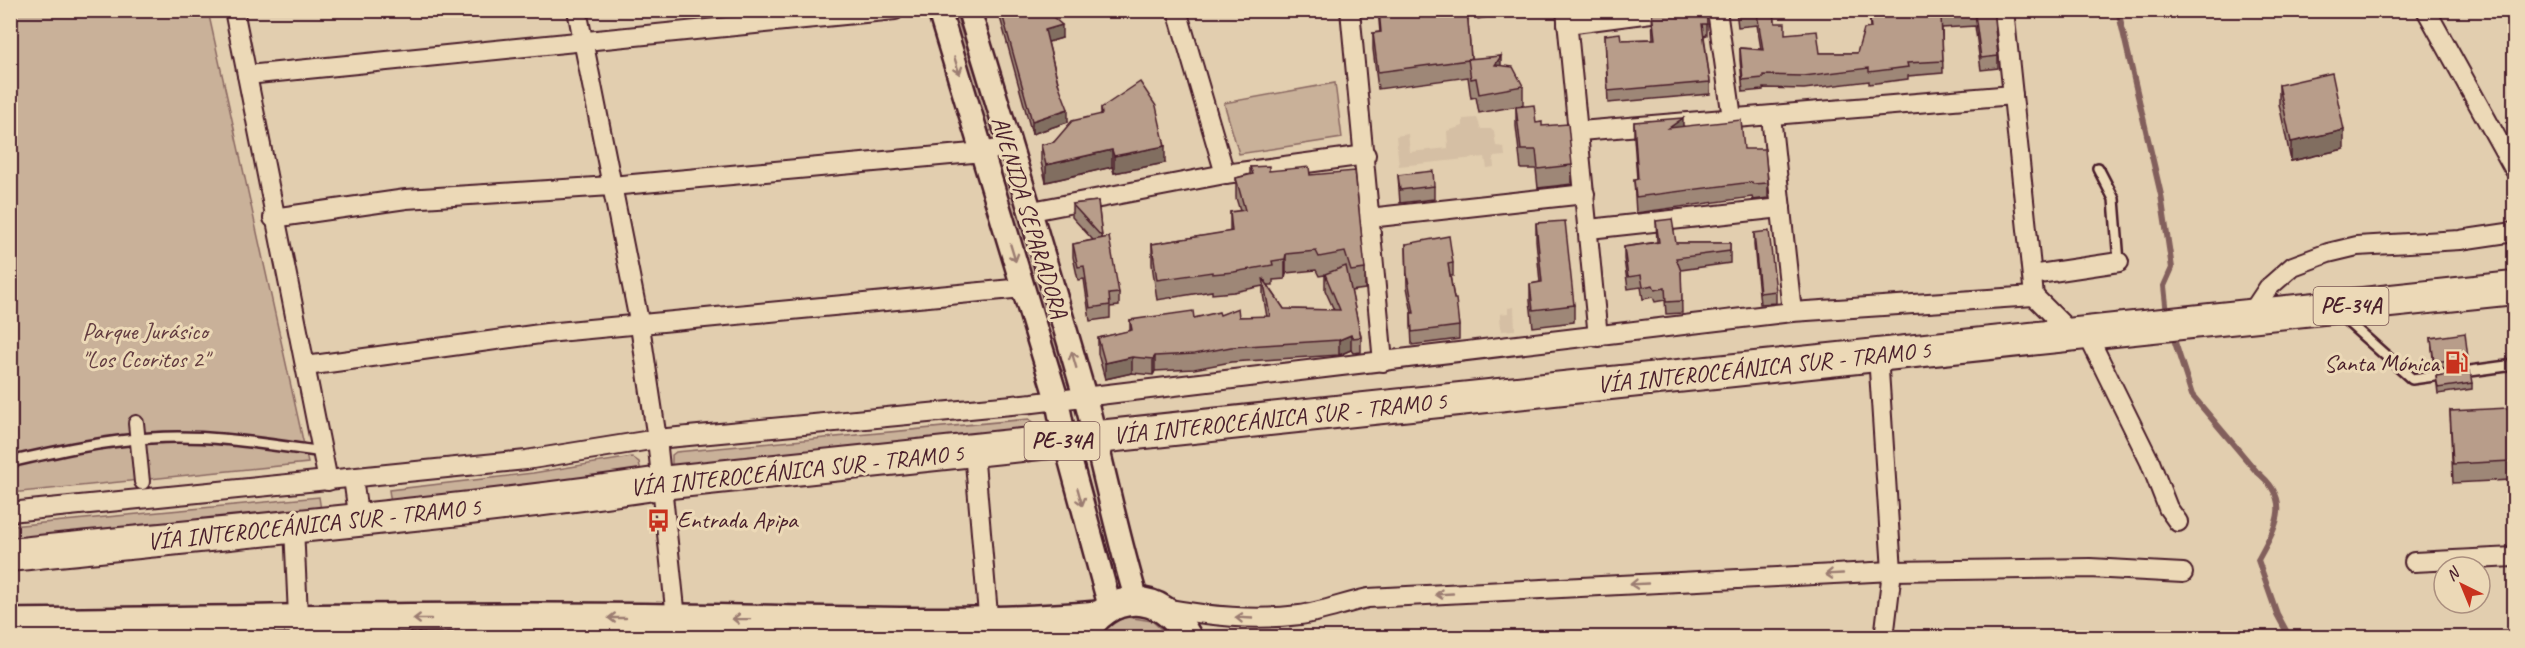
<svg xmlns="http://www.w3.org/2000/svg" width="2525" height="648" font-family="Caveat,sans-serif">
	<rect width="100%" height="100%" fill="#e2ceaf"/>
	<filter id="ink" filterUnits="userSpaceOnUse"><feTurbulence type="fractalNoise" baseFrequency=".0167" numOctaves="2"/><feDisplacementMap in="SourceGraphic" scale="12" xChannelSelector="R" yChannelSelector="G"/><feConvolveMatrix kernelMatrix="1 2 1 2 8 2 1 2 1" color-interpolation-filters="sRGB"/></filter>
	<g filter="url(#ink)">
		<g fill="#d5bfa4">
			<path d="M1477 118 1481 129H1491L1494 132 1496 146 1504 147 1505 156 1493 157 1494 167 1487 168 1485 157 1399 166 1396 136 1408 134 1410 152 1448 148 1447 131 1463 126V119Z"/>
			<path d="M1514 307 1515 330 1501 331 1500 314 1508 313V308Z"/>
		</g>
		<g fill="#c9b199" stroke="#8a6862" stroke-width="1.5">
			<path d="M10 11H208L308 463 11 493Z"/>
			<path d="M949 11H955L993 130 987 132Z"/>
			<path d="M1335 83 1342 138 1239 154 1224 103Z"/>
			<path d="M1004 167 1065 370 1058 371 998 169Z"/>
			<path d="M1029 419 1034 424V431L672 468V455L676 452Z"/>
			<path d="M632 457 639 462 641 472 391 504 389 490 533 473Z"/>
			<path d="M319 497 321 510 11 541V526Z"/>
			<path d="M1127 617 1152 621 1170 637 1097 638 1115 621Z"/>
		</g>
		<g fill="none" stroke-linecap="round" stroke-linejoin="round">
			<g stroke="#825f5c" stroke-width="6">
				<path d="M2118 10 2161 195 2172 268 2164 286 2167 314"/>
				<path d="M2172 333 2192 395 2256 471C2293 500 2277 525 2258 560L2277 614 2290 638"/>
			</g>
			<defs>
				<g id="service">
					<path d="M2098 168 2114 199 2119 262"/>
					<path d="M2339 314 2412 379 2514 365"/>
					<path d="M10 462C57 451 103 441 151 438 208 434 266 444 322 452"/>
				</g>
				<path id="pedestrian" d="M136 423 142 482"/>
				<g id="minor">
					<path d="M234 10 328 481"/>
					<path d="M577 10 640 326 657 439 676 618"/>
					<path d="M1177 10 1225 174"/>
					<path d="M1350 10 1383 362"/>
					<path d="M1566 10 1598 337"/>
					<path d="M1717 10 1732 118"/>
					<path d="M2004 10 2034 296 2073 335"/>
					<path d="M2426 10 2514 169"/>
					<path d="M1567 24 1674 10"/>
					<path d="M247 75 895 10"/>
					<path d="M1771 116 1792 312"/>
					<path d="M1580 131 2013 95"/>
					<path d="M1032 211 1225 174 1366 155"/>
					<path d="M273 218 406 199 611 186 983 152 1011 146"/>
					<path d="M1369 218 1585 194"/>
					<path d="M1589 229 1781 208"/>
					<path d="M2032 275 2119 262"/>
					<path d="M2250 315 2268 288 2293 266 2328 253 2357 246 2460 240 2514 232"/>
					<path d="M2087 334 2150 462 2168 508 2178 522"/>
					<path d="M1878 355 1892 571 1884 638"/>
					<path d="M306 366 547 333 1023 288"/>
					<path d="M974 451 990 638"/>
					<path d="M353 478 359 521"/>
					<path d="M10 512 526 460 657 439 1033 403 1792 312 2034 296"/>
					<path d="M294 527 299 638"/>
					<path d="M2414 562 2514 557"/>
					<path d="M1164 608C1209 616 1254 621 1300 615 1322 612 1345 603 1368 598L1892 571 2090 568 2183 573"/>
				</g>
				<g id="tertiary">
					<path d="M939 10 1057 400 1065 441 1110 607"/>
					<path d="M969 10C1008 138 1047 265 1084 394 1103 463 1116 533 1137 601"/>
				</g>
				<g id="secondary">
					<path d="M10 623C233 620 455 615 677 618 818 619 958 627 1098 615"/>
					<path d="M1082 638C1107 589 1163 589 1188 638"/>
				</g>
				<path id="trunk" d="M10 555C228 532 445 515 661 483L2514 288"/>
			</defs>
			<use href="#service" stroke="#4a1f2b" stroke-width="14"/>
			<use href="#pedestrian" stroke="#4a1f2b" stroke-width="18"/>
			<use href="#minor" stroke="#4a1f2b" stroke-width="22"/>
			<use href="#tertiary" stroke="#4a1f2b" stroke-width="27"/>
			<use href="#secondary" stroke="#4a1f2b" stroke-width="32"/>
			<use href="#trunk" stroke="#4a1f2b" stroke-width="36"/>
			<use href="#service" stroke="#ecd9b7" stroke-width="9"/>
			<use href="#pedestrian" stroke="#ecd9b7" stroke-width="14"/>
			<use href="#minor" stroke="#ecd9b7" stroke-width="18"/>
			<use href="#tertiary" stroke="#ecd9b7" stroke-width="22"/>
			<use href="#secondary" stroke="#ecd9b7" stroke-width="27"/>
			<use href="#trunk" stroke="#ecd9b7" stroke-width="32"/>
		</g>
		<g fill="#9e8777" stroke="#4a1f2b" stroke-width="1.5" fill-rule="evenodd">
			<path d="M998 10H1045L1062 38 1048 42 1068 122 1032 134Z"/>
			<path d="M1378 10H1467L1471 58 1501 66 1523 86V105L1479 113 1476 97 1471 98 1468 77 1378 89 1373 49V33L1380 32Z"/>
			<path d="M1476 10H1505V14L1478 19Z"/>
			<path d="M1736 10H1774L1775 23 1785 34 1820 53H1857L1870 28 1869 10H1993L1998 56V68L1981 70 1975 26 1942 28 1943 73 1908 76V79L1869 84V81L1804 89 1763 88V90L1743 92 1740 60V48L1761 49 1757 25 1738 27Z"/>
			<path d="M1652 12 1707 24V35L1704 36 1710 82V94L1608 103 1605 35 1621 40 1653 39Z"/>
			<path d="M2279 85 2344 149 2291 161 2279 104Z"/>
			<path d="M1516 107 1542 126 1572 165V184L1538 188 1536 169H1521L1516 126Z"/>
			<path d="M1101 108 1165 163 1114 173 1112 167 1046 182 1041 162V145L1054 142 1101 114Z"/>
			<path d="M1634 122 1683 126 1744 149 1768 183V198L1753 200 1752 197 1636 213 1634 180 1637 179 1634 138Z"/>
			<path d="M1250 167 1269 171 1310 175 1365 269V289L1351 291 1361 337V352L1353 353 1351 350 1339 355 1231 362 1194 369 1155 371 1153 375 1132 373 1105 379 1098 354V338L1130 331V320L1194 318 1220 315 1239 317H1267L1263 294V286L1234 292 1212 294V291L1157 300 1152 264V244L1230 232V212L1240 211 1236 198V178L1250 174ZM1316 270 1319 276 1325 275V290L1334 310 1284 309 1268 285H1273V280L1285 279 1286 273Z"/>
			<path d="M1398 175 1434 186V199L1400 203Z"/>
			<path d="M1098 201 1102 238 1119 293V306L1110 307V318L1090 321 1084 279 1078 280 1073 257V244L1093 240 1072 217V204Z"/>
			<path d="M1656 221 1676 243H1730V263L1681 270 1682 313 1666 314 1665 300 1655 302 1653 297 1643 299 1641 287 1628 289 1624 259V247L1657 242Z"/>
			<path d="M1536 223 1574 305V322L1533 327 1530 301V284L1540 282 1536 240Z"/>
			<path d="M1754 233 1776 291V303L1760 304 1754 245Z"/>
			<path d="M1406 244 1453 263V276H1450L1459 326V339L1412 345 1411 326V313H1412L1407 287Z"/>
			<path d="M2431 338 2468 358V364L2434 369Z"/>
			<path d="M2436 376 2472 383V389L2438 394Z"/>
			<path d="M2450 411 2511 461V480L2453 483Z"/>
		</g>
		<g fill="#816e61" stroke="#4a1f2b" stroke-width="1.5">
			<path d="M1062 25V38L1045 43V30Z"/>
			<path d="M1501 56V75L1495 65Z"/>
			<path d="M1068 109V122L1032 134V121Z"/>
			<path d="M1683 118V134L1669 128Z"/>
			<path d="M2344 130V149L2291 161V142Z"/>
			<path d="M1165 146V163L1114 173V156Z"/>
			<path d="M1112 150V167L1046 182V165Z"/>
			<path d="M1286 254V273L1285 279V259Z"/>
			<path d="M1351 335V350L1339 355V340Z"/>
			<path d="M1155 356V371L1153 375V359Z"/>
			<path d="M1132 357V373L1105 379V363Z"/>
		</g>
		<g fill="#b89d8a" stroke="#4a1f2b" stroke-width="1.5">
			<path d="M1001 10H1045L1062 25 1045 30 1058 83 1068 109 1032 121Z"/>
			<path d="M1379 10H1467L1471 58 1468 59V60L1378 72 1373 33 1381 32Z"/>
			<path d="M1667 10H1706L1707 24H1702L1710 82 1608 91 1605 35 1620 33 1621 40 1655 39 1652 12Z"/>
			<path d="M1738 10H1774L1775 23H1785V34L1817 31 1820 53H1857L1864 29 1871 28 1869 10H1993L1998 56 1981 58 1975 14 1941 16 1943 61 1907 63 1908 67 1869 72V68L1804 76 1763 75V78L1743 80 1740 48 1763 50 1757 13 1738 15Z"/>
			<path d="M1501 56 1495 65 1513 67 1523 86 1479 94 1476 78 1471 79 1468 59Z"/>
			<path d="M2332 73 2344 130 2291 142 2279 85Z"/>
			<path d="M1140 82 1156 106 1165 146 1114 156 1112 150 1046 165 1041 145 1054 142 1072 121 1102 114 1101 108Z"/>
			<path d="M1534 105 1536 123 1542 122V126L1568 124 1572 165 1538 169 1536 150H1521L1516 107Z"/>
			<path d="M1683 118 1669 128 1741 120 1744 149H1765L1768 183 1753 184 1752 182 1636 197 1634 180 1638 179 1634 122Z"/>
			<path d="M1269 166V171L1309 167 1310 175 1355 171 1365 269 1351 271 1345 252 1319 257 1316 251 1286 254 1285 259 1272 261 1273 265 1234 272 1212 274V272L1157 280 1152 244 1232 231 1230 212 1245 210 1236 178 1253 174 1250 167Z"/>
			<path d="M1433 171 1434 186 1400 190 1398 175Z"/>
			<path d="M1098 201 1102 237 1072 204Z"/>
			<path d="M1672 219 1676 243H1730V251L1676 258 1681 271 1682 301 1666 302 1665 288 1655 290 1653 285 1643 287 1641 275 1628 277 1624 247 1659 242 1656 221Z"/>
			<path d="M1565 221 1574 305 1533 310 1530 284 1542 282 1536 223Z"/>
			<path d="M1769 231 1776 291 1760 293 1754 233Z"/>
			<path d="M1449 236 1453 263 1448 264 1454 299H1456L1459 326 1412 332 1411 313H1414L1407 274 1406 244Z"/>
			<path d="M1109 237 1119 293 1109 294 1110 305 1090 308 1084 266 1078 267 1073 244Z"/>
			<path d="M1346 266 1361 337 1353 338 1351 335 1339 340 1231 347 1194 354 1155 356 1153 359 1132 357 1105 363 1098 338 1132 330 1130 320 1193 311 1194 318 1219 312 1220 315 1238 308 1239 317 1270 316 1263 278 1284 309 1340 310 1325 274Z"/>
			<path d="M2465 333 2468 358 2434 362 2431 338Z"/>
			<path d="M2470 371 2472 383 2438 388 2436 376Z"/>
			<path d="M2508 408 2511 461 2453 464 2450 411Z"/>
		</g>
		<defs><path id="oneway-shaft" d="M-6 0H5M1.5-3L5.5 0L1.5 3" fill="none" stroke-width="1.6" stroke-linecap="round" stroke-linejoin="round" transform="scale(1.5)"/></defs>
		<g stroke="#9b7c71">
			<use href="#oneway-shaft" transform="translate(957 66) rotate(73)"/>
			<use href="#oneway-shaft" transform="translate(1013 253) rotate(73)"/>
			<use href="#oneway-shaft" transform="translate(1074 360) rotate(-106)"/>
			<use href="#oneway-shaft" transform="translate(1080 497) rotate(74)"/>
			<use href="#oneway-shaft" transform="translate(1834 574) rotate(177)"/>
			<use href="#oneway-shaft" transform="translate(1639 584) rotate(177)"/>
			<use href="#oneway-shaft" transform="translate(1444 594) rotate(177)"/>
			<use href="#oneway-shaft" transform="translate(617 618) rotate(180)"/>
			<use href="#oneway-shaft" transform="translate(1244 618) rotate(-177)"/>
			<use href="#oneway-shaft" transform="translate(422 619) rotate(180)"/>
			<use href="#oneway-shaft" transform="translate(741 619) rotate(-179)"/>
		</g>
	</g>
	<defs>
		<symbol id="fuel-bare" viewBox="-9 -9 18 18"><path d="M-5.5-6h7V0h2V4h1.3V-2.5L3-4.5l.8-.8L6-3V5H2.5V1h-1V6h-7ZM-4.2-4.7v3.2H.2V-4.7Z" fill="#c8321e" stroke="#ecd9b7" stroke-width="2.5" paint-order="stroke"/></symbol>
		<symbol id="bus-bare" viewBox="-9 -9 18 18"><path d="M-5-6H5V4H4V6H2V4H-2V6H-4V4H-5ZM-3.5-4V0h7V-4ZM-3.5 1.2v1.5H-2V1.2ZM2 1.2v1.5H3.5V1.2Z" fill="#c8321e" stroke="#ecd9b7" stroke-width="2.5" paint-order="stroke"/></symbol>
	</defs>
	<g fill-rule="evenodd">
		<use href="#fuel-bare" x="2440" y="346" width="33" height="33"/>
		<use href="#bus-bare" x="642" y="504" width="33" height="33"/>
	</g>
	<g text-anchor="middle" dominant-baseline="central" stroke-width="6" stroke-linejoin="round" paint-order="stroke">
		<g fill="#ecd9b7" stroke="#7b5755" stroke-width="1.5">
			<rect x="2313.5" y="287" width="75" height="38" rx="4.5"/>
			<rect x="1024.5" y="422" width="75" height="38" rx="4.5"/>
		</g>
		<g font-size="22" font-weight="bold" fill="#4a1f2b">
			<text x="2351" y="306">PE-34A</text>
			<text x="1062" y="441">PE-34A</text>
		</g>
		<g font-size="24" fill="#4a1f2b" stroke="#ecd9b7">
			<text transform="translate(1030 217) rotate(73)">AVENIDA SEPARADORA</text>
			<text transform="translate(1764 367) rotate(-6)">VÍA INTEROCEÁNICA SUR - TRAMO 5</text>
			<text transform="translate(1280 418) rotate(-6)">VÍA INTEROCEÁNICA SUR - TRAMO 5</text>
			<text transform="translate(797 470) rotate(-6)">VÍA INTEROCEÁNICA SUR - TRAMO 5</text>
			<text transform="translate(314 524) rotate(-6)">VÍA INTEROCEÁNICA SUR - TRAMO 5</text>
		</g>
		<g font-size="24" fill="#633c41" stroke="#ecd9b7">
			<text x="145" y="331">Parque Jurásico<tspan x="145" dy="28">"Los Ccoritos 2"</tspan></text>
		</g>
		<g font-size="24" fill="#4a1f2b" stroke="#ecd9b7" text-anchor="end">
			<text x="2439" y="363">Santa Mónica</text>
			<text x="677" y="520" text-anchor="start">Entrada Apipa</text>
		</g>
	</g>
	<rect width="2525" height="648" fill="none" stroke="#ecd9b7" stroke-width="36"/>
	<rect x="18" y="18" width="2489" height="612" fill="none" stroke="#4a1f2b" stroke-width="2" filter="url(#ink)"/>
	<g transform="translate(2462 585) rotate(317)"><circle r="28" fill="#ecd9b7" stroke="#ab8f7f" stroke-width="1.5"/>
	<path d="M0-4.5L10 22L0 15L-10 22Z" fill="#c8321e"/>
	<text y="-9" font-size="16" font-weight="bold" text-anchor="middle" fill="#4a1f2b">N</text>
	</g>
</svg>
